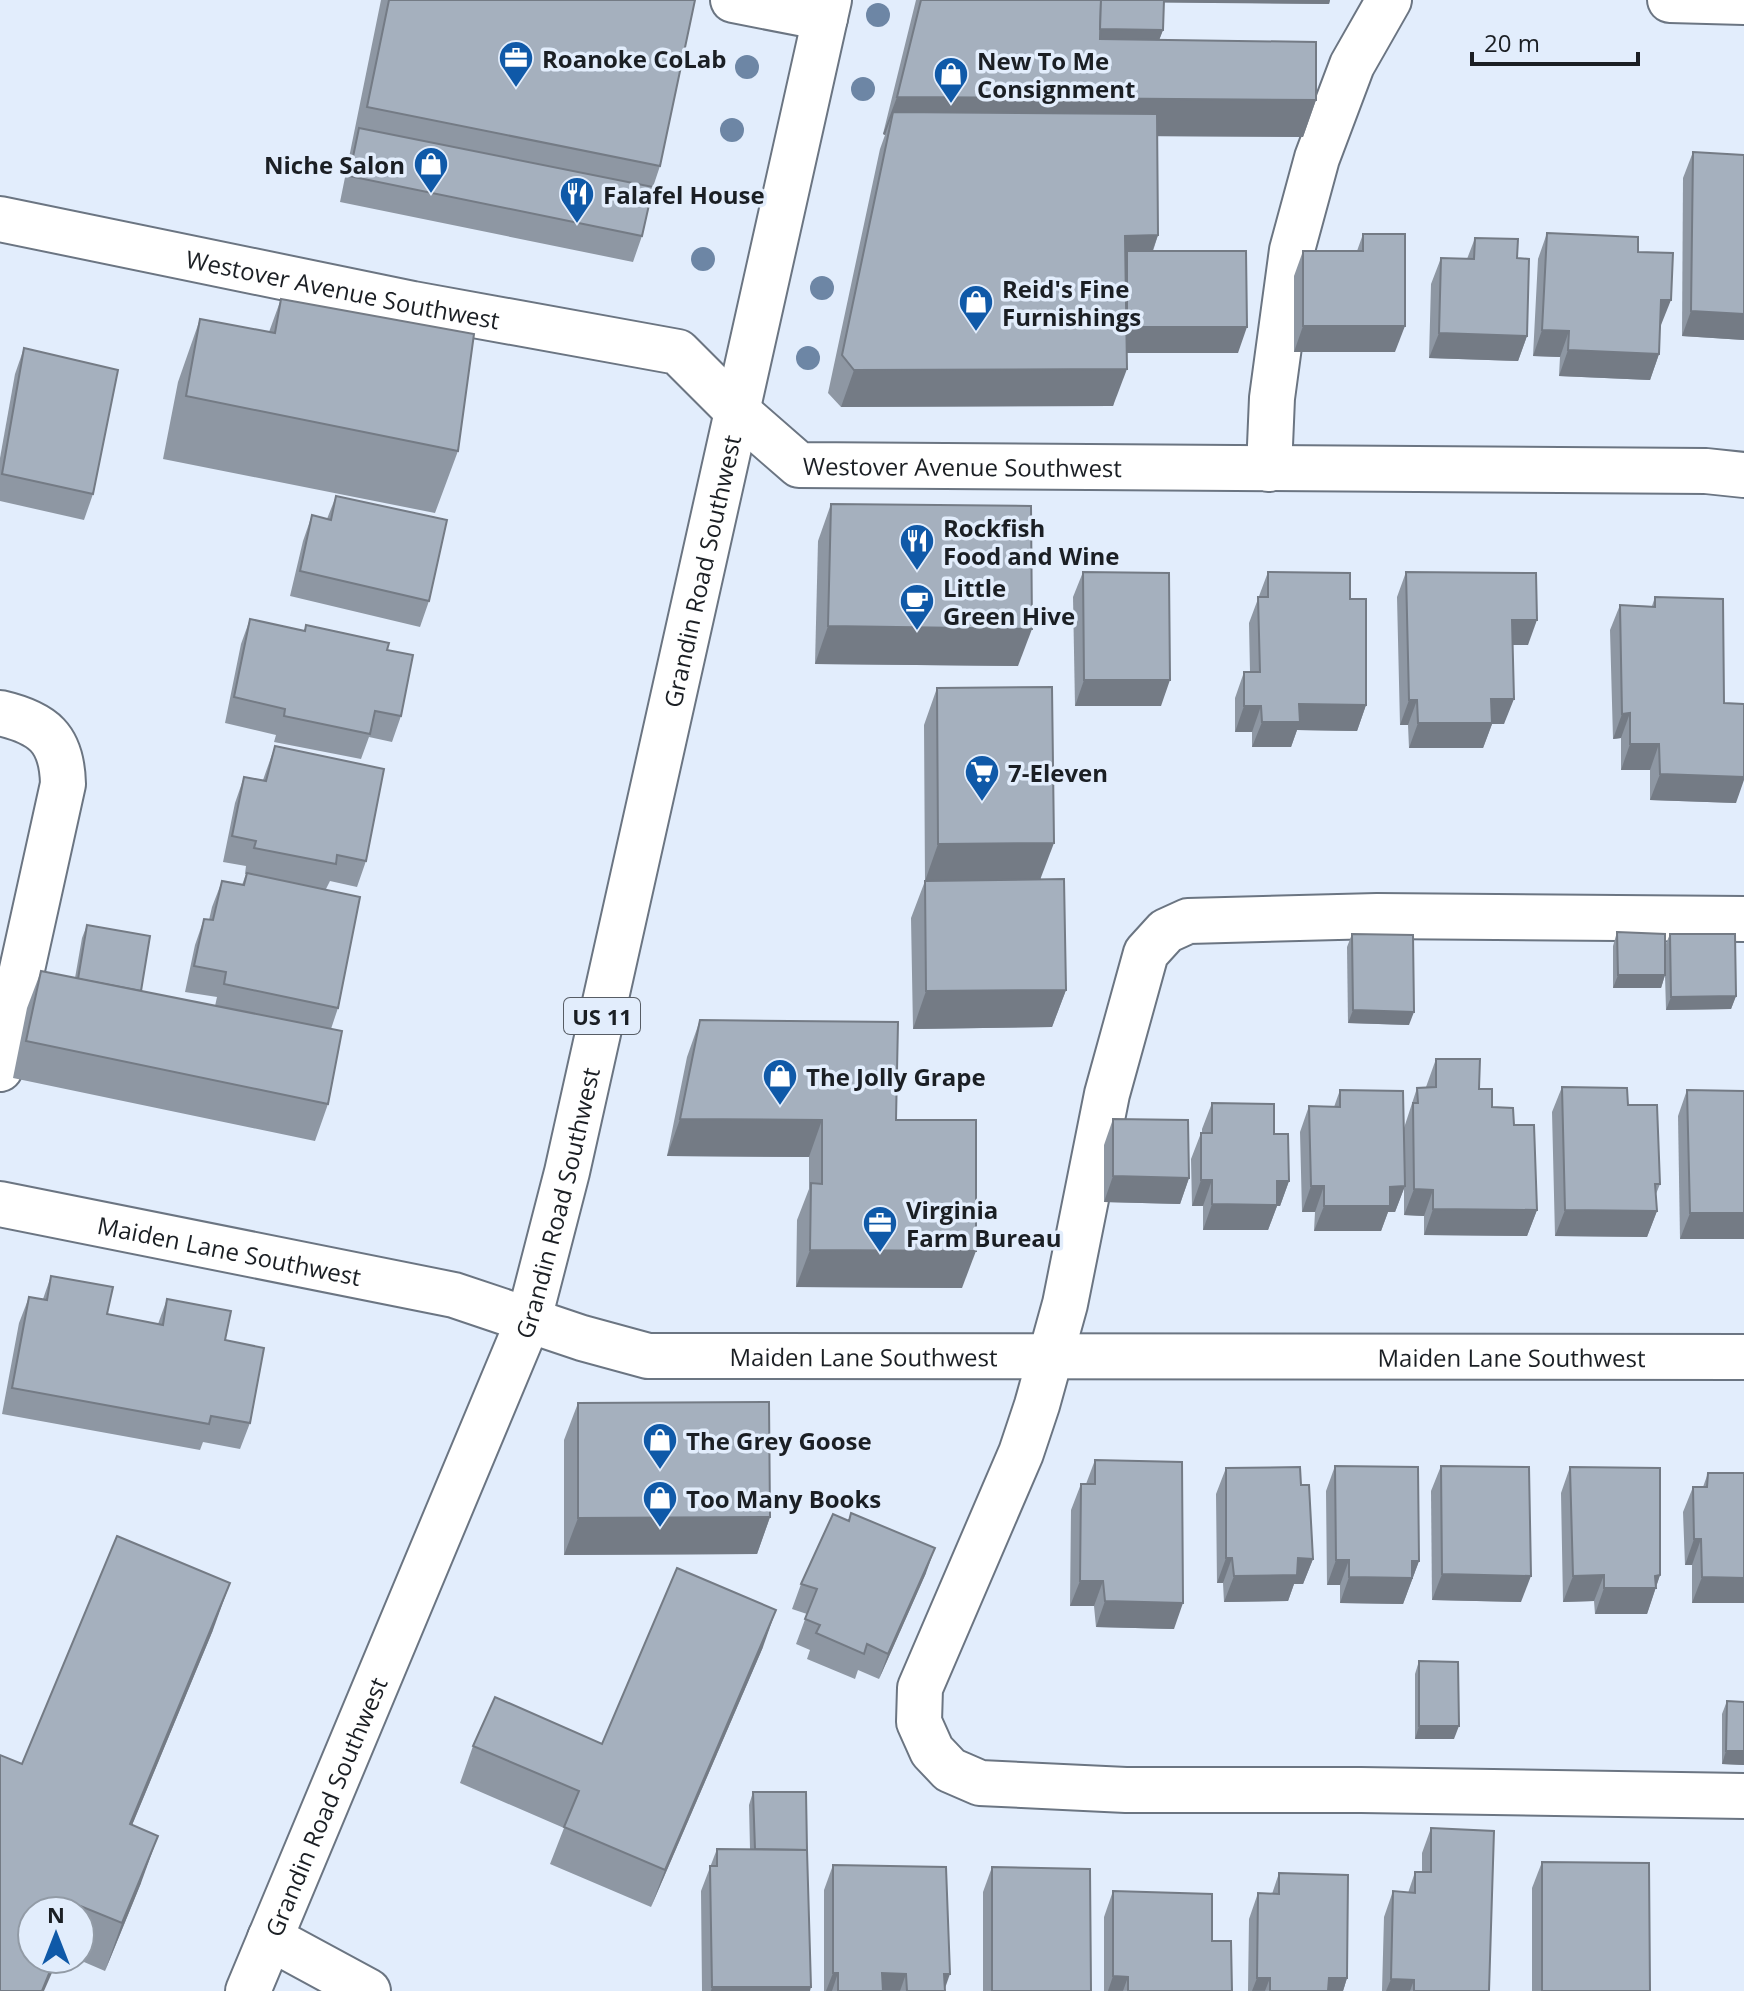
<svg xmlns="http://www.w3.org/2000/svg" width="1744" height="1991" font-family="'Open Sans',sans-serif">
	<rect width="100%" height="100%" fill="#e2edfc"/>
	<g fill="none" stroke-linecap="round" stroke-linejoin="round">
		<defs>
			<g id="minor">
				<path d="M733 0 825 18"/>
				<path d="M1670 0 1744 2"/>
				<path id="s1" d="M0 219 413 304 678 352 737 411 799 465 1706 471 1744 475"/>
				<path d="M1269 469 1272 398 1292 250 1317 158 1352 65 1389 0"/>
				<path d="M0 713C43 723 62 738 63 784L0 1069"/>
				<path d="M1744 919 1377 916 1188 921 1166 931 1146 953 1107 1094 1065 1304 1037 1405 1021 1453 920 1688 919 1722 932 1751 950 1770 980 1783 1126 1790H1361L1744 1796"/>
				<path id="s2" d="M0 1204 454 1295 582 1338 648 1356 1744 1357"/>
				<path d="M270 1938 368 1991"/>
			</g>
			<g id="major">
				<path id="s3" d="M248 1991 529 1319 567 1172 829 0"/>
			</g>
		</defs>
		<use href="#minor" stroke="#6b7582" stroke-width="48"/>
		<use href="#major" stroke="#6b7582" stroke-width="48"/>
		<use href="#minor" stroke="#fff" stroke-width="44"/>
		<use href="#major" stroke="#fff" stroke-width="44"/>
	</g>
	<g fill="#6d86a5">
		<circle cx="878" cy="15" r="12"/>
		<circle cx="747" cy="67" r="12"/>
		<circle cx="863" cy="89" r="12"/>
		<circle cx="732" cy="130" r="12"/>
		<circle cx="703" cy="259" r="12"/>
		<circle cx="822" cy="288" r="12"/>
		<circle cx="808" cy="358" r="12"/>
	</g>
	<g fill="#8e97a3">
		<path d="M381 0H695L660 166 653 187 642 236 633 262 340 202Z"/>
		<path d="M916 0H1330L1329 4 1163 2V30L1159 40 1316 100 1303 137 1157 136 1158 235 1153 251 1238 353H1126L1113 406 841 407 828 393 880 149 885 135 883 134Z"/>
		<path d="M1693 152 1744 155V340L1682 336 1683 178Z"/>
		<path d="M1547 233 1638 252 1661 325H1660L1659 354 1650 380 1559 376 1560 357 1533 356 1538 259Z"/>
		<path d="M1363 234 1395 352H1294V276L1303 251H1357Z"/>
		<path d="M1475 238 1517 258 1527 336 1518 361 1429 358 1431 284 1441 258 1467 259Z"/>
		<path d="M281 299 458 451 435 513 163 459 178 382 200 319 269 332Z"/>
		<path d="M24 348 93 494 84 520 0 501V458L15 374Z"/>
		<path d="M336 496 429 601 420 627 290 596 303 541 312 515 327 519Z"/>
		<path d="M831 504 1018 666 815 664 818 541Z"/>
		<path d="M1083 572 1161 706H1075L1073 597Z"/>
		<path d="M1268 572 1350 599 1366 705 1357 731 1297 730 1291 747H1252V732H1235V698L1244 672H1250L1249 623Z"/>
		<path d="M1406 572 1528 645H1512L1504 724H1492L1483 748H1409L1408 725H1400L1397 597Z"/>
		<path d="M1655 597 1724 703 1736 803 1650 800V770H1621V738L1613 739 1610 630 1620 605 1652 606Z"/>
		<path d="M250 619 304 631 306 625 387 650 401 716 392 742 369 737 361 759 274 742 276 735 225 723 241 644Z"/>
		<path d="M937 688 1041 879 1066 990 1052 1027 913 1029 911 918 925 881 924 725Z"/>
		<path d="M275 746 366 861 357 887 330 881 326 889 338 1008 331 1029 328 1104 315 1141 13 1078 27 1008 41 971 75 978 82 938 87 925 141 991 215 1006 217 997 185 992 195 945 204 919 209 920 212 907 222 881 242 885 246 874H245L246 866 223 862 235 803 244 777 263 780Z"/>
		<path d="M1617 932 1665 946 1670 934 1736 996 1731 1009 1666 1010 1665 975 1661 988H1613V946Z"/>
		<path d="M1352 934 1409 1025 1348 1023 1347 947Z"/>
		<path d="M700 1020 896 1120 962 1288 796 1287 797 1220 809 1189V1157L667 1156 687 1057Z"/>
		<path d="M1436 1059 1479 1089 1492 1107 1514 1125 1537 1210 1527 1236 1424 1235V1216L1404 1215V1188L1395 1212H1388L1381 1231H1314L1315 1212H1302L1300 1132 1309 1106 1334 1107 1340 1090 1404 1128 1417 1088 1426 1087Z"/>
		<path d="M1562 1087 1628 1105 1660 1184 1656 1194 1657 1211 1647 1237 1555 1236 1552 1112Z"/>
		<path d="M1687 1090 1744 1239H1680L1678 1116Z"/>
		<path d="M1212 1103 1274 1134 1289 1181 1280 1206H1277L1268 1230H1203V1206H1192L1191 1159 1201 1133H1202V1129Z"/>
		<path d="M1113 1119 1189 1178 1180 1204 1104 1202V1145Z"/>
		<path d="M51 1276 107 1314 158 1324 167 1299 225 1340 250 1423 240 1449 203 1442 200 1450 2 1414 19 1323 29 1297 43 1299Z"/>
		<path d="M578 1403 770 1517 757 1554 564 1555V1440Z"/>
		<path d="M1095 1460 1174 1629 1096 1627 1094 1606H1070L1071 1510 1081 1484H1086Z"/>
		<path d="M1335 1466 1419 1561 1403 1604 1340 1603V1585H1327L1326 1491Z"/>
		<path d="M1441 1466 1521 1602 1432 1600 1431 1491Z"/>
		<path d="M1570 1467 1660 1575 1647 1614H1595L1594 1601 1563 1602 1561 1493Z"/>
		<path d="M1226 1468 1301 1485 1313 1559 1303 1584H1294L1288 1601 1224 1602 1223 1583H1217L1216 1494Z"/>
		<path d="M1708 1473H1744V1603H1692V1565H1685L1683 1512 1693 1487H1703Z"/>
		<path d="M926 1573 879 1679 858 1670 855 1679 807 1659 810 1650 796 1644 807 1614 792 1609 801 1584Z"/>
		<path d="M213 1630 132 1825 141 1883 105 1971 77 1959H80V1911H32L22 1764Z"/>
		<path d="M763 1647 651 1907 550 1864 564 1828 460 1783 473 1746 602 1744Z"/>
		<path d="M1419 1661 1454 1739H1415V1674Z"/>
		<path d="M1727 1701 1744 1702V1765L1722 1764V1714Z"/>
		<path d="M753 1792 810 1991H702L701 1891 717 1849H750L749 1805Z"/>
		<path d="M1431 1828 1489 1991H1382L1384 1917 1393 1891 1408 1893 1415 1872H1422V1853Z"/>
		<path d="M1542 1862 1650 1991H1532V1888Z"/>
		<path d="M833 1865 945 1989V1991H824V1890Z"/>
		<path d="M992 1867 1091 1991H983V1892Z"/>
		<path d="M1279 1873 1347 1978 1343 1991H1248L1249 1919 1258 1893 1272 1894Z"/>
		<path d="M1113 1891 1212 1941 1232 1991H1104V1917Z"/>
	</g>
	<g fill="#747b85">
		<path d="M1093 0H1330L1329 4 1093 2Z"/>
		<path d="M1092 29 1163 30 1158 43 1087 42Z"/>
		<path d="M897 97 1316 100 1303 137 888 135 893 112 885 135 883 134Z"/>
		<path d="M1158 235 1145 272 1127 251 1119 273 1125 236Z"/>
		<path d="M1661 300H1671L1661 325H1652Z"/>
		<path d="M1691 311 1744 314V340L1682 336Z"/>
		<path d="M1303 326H1405L1395 352H1294Z"/>
		<path d="M1127 327H1247L1238 353H1118Z"/>
		<path d="M1542 330 1569 331 1560 357 1533 356Z"/>
		<path d="M1439 333 1527 336 1518 361 1429 358Z"/>
		<path d="M1568 350 1659 354 1650 380 1559 376Z"/>
		<path d="M1127 369 1113 406 841 407 854 370Z"/>
		<path d="M1512 620H1537L1528 645H1502Z"/>
		<path d="M828 626 1032 629 1018 666 815 664Z"/>
		<path d="M1084 680H1170L1161 706H1075Z"/>
		<path d="M1491 699H1514L1504 724H1492L1483 748H1409L1418 723Z"/>
		<path d="M1409 700H1417L1408 725H1400Z"/>
		<path d="M1299 704 1366 705 1357 731 1297 730 1291 747H1252L1262 722Z"/>
		<path d="M1244 706H1261L1252 732H1235Z"/>
		<path d="M1630 713 1621 738 1613 739 1622 714Z"/>
		<path d="M1630 744H1659L1650 770H1621Z"/>
		<path d="M1660 774 1744 777V780L1736 803 1650 800Z"/>
		<path d="M1054 843 1040 880 925 881 938 844Z"/>
		<path d="M1618 975H1665L1661 988H1613Z"/>
		<path d="M1066 990 1052 1027 913 1029 926 991Z"/>
		<path d="M1736 996 1731 1009 1666 1010 1671 997Z"/>
		<path d="M1353 1010 1414 1012 1409 1025 1348 1023Z"/>
		<path d="M680 1119 822 1120 809 1157 667 1156Z"/>
		<path d="M1113 1176 1189 1178 1180 1204 1104 1202Z"/>
		<path d="M1201 1180H1212L1203 1206H1192Z"/>
		<path d="M1277 1181H1289L1280 1206H1277L1268 1230H1203L1212 1204Z"/>
		<path d="M1311 1186H1324L1315 1212H1302Z"/>
		<path d="M1405 1186 1395 1212H1388L1381 1231H1314L1324 1206 1390 1187Z"/>
		<path d="M1414 1189 1433 1190 1424 1216 1404 1215Z"/>
		<path d="M1433 1209 1537 1210 1527 1236 1424 1235Z"/>
		<path d="M1565 1210 1657 1211 1647 1237 1555 1236Z"/>
		<path d="M1690 1213H1744V1239H1680Z"/>
		<path d="M810 1250 976 1251 962 1288 796 1287Z"/>
		<path d="M770 1517 757 1554 564 1555 578 1518Z"/>
		<path d="M1694 1539H1701L1692 1565H1685Z"/>
		<path d="M935 1548 926 1573 879 1679 888 1654Z"/>
		<path d="M1226 1558H1232L1223 1583H1217Z"/>
		<path d="M1298 1558 1313 1559 1303 1584H1294L1288 1601 1224 1602 1234 1576Z"/>
		<path d="M1336 1560H1349L1340 1585H1327Z"/>
		<path d="M1412 1561H1419L1403 1604 1340 1603 1349 1577Z"/>
		<path d="M1442 1574 1531 1576 1521 1602 1432 1600Z"/>
		<path d="M1604 1575 1594 1601 1563 1602 1573 1576Z"/>
		<path d="M1660 1575 1647 1614H1595L1604 1588Z"/>
		<path d="M1702 1577 1744 1578V1603H1692Z"/>
		<path d="M1080 1581H1103L1094 1606H1070Z"/>
		<path d="M230 1583 213 1630 113 1871 130 1824Z"/>
		<path d="M1105 1601 1183 1603 1174 1629 1096 1627Z"/>
		<path d="M776 1610 763 1647 651 1907 665 1870Z"/>
		<path d="M1419 1726H1459L1454 1739H1415Z"/>
		<path d="M1726 1751H1744V1765L1722 1764Z"/>
		<path d="M158 1836 141 1883 105 1971 122 1923Z"/>
		<path d="M55 1959H58L44 1991H42Z"/>
		<path d="M833 1973H838L832 1991H826Z"/>
		<path d="M882 1973 906 1974 900 1991H876Z"/>
		<path d="M944 1974H950L944 1991Z"/>
		<path d="M1113 1976 1128 1977 1123 1991H1108Z"/>
		<path d="M1257 1978H1270L1265 1991H1252Z"/>
		<path d="M1329 1978H1347L1343 1991H1324Z"/>
		<path d="M1391 1979 1414 1980 1410 1991H1386Z"/>
		<path d="M712 1987H811L810 1991H711Z"/>
	</g>
	<g fill="#a5b0be" stroke="#747b85" stroke-width="2">
		<path d="M389 0H695L660 166 367 107Z"/>
		<path d="M921 0H1101L1100 39 1316 42V100L897 97Z"/>
		<path d="M1101 0H1164L1163 30 1100 29Z"/>
		<path d="M893 112 1157 114 1158 235 1125 236 1127 369 854 370 842 355Z"/>
		<path d="M359 128 653 187 642 236 349 176Z"/>
		<path d="M1693 152 1744 155V314L1691 311Z"/>
		<path d="M1547 233 1638 237V252L1673 253 1671 300H1661L1659 354 1568 350 1569 331 1542 330Z"/>
		<path d="M1363 234H1405V326H1303V251H1363Z"/>
		<path d="M1475 238 1518 239 1517 258 1529 259 1527 336 1439 333 1441 258 1474 259Z"/>
		<path d="M1127 251H1246L1247 327H1127Z"/>
		<path d="M281 299 474 334 458 451 186 396 200 319 275 333Z"/>
		<path d="M24 348 118 370 93 494 2 474Z"/>
		<path d="M336 496 447 520 429 601 300 571 312 515 331 520Z"/>
		<path d="M831 504 1031 506 1032 629 828 626Z"/>
		<path d="M1083 572 1169 573 1170 680H1084Z"/>
		<path d="M1268 572 1350 573V599H1366V705L1299 704 1300 722H1262L1261 706H1244V672H1260L1258 597H1268Z"/>
		<path d="M1406 572 1536 573 1537 620H1512L1514 699H1491L1492 723H1418L1417 700H1409Z"/>
		<path d="M1655 597 1723 599 1724 703 1744 704V777L1660 774 1659 744H1630V713L1622 714 1620 605 1655 607Z"/>
		<path d="M250 619 305 631 306 625 389 643 387 650 413 655 401 716 375 711 370 734 284 716 285 709 234 697Z"/>
		<path d="M1052 687 1054 843 938 844 937 688Z"/>
		<path d="M275 746 384 769 366 861 337 855 336 864 254 848 256 841 232 836 244 777 266 781Z"/>
		<path d="M247 873 360 897 338 1008 224 984 226 972 194 966 204 919 213 920 222 881 244 885Z"/>
		<path d="M1064 879 1066 990 926 991 925 881Z"/>
		<path d="M87 925 150 936 141 991 78 979Z"/>
		<path d="M1617 932 1665 934V975H1618Z"/>
		<path d="M1352 934 1413 935 1414 1012 1353 1010Z"/>
		<path d="M1670 934H1735L1736 996 1671 997Z"/>
		<path d="M41 971 342 1031 328 1104 26 1041Z"/>
		<path d="M700 1020 898 1022 896 1120H976V1251L810 1250 811 1183 822 1184V1120L680 1119Z"/>
		<path d="M1436 1059H1480L1479 1089H1492V1107L1513 1108 1514 1125H1534L1537 1210 1433 1209V1190L1414 1189 1413 1103H1418L1417 1088 1436 1087Z"/>
		<path d="M1562 1087 1627 1088 1628 1105H1657L1660 1184H1655L1657 1211 1565 1210Z"/>
		<path d="M1340 1090 1403 1091 1405 1186 1390 1187V1206H1324V1186H1311L1309 1106 1340 1107Z"/>
		<path d="M1687 1090 1744 1091V1213H1690Z"/>
		<path d="M1212 1103 1274 1104V1134H1288L1289 1181H1277V1205L1212 1204V1180H1201V1133H1212Z"/>
		<path d="M1113 1119 1188 1120 1189 1178 1113 1176Z"/>
		<path d="M51 1276 113 1287 107 1314 163 1325 167 1299 231 1311 225 1340 264 1348 250 1423 211 1416 209 1424 12 1388 29 1297 47 1300Z"/>
		<path d="M769 1402 770 1517 578 1518V1403Z"/>
		<path d="M1095 1460 1182 1462 1183 1603 1105 1601 1103 1581H1080L1081 1484H1095Z"/>
		<path d="M1335 1466 1418 1467 1419 1561H1412V1578L1349 1577V1560H1336Z"/>
		<path d="M1441 1466 1529 1467 1531 1576 1442 1574Z"/>
		<path d="M1300 1467 1301 1485H1309L1313 1559 1298 1558 1297 1575 1234 1576 1232 1558H1226V1468Z"/>
		<path d="M1570 1467 1660 1468V1575L1655 1576 1656 1588H1604V1575L1573 1576Z"/>
		<path d="M1708 1473H1744V1578L1702 1577 1701 1539H1694L1693 1487H1707Z"/>
		<path d="M851 1513 935 1548 888 1654 867 1644 864 1654 816 1633 820 1625 805 1619 817 1589 801 1584 833 1514 849 1521Z"/>
		<path d="M117 1536 230 1583 130 1824 158 1836 122 1923 78 1905 75 1911H32V1959H55L42 1991H0V1755L22 1764Z"/>
		<path d="M677 1568 776 1610 665 1870 564 1827 579 1791 473 1746 495 1697 602 1744Z"/>
		<path d="M1419 1661 1458 1662 1459 1726H1419Z"/>
		<path d="M1727 1701 1744 1702V1751H1726Z"/>
		<path d="M753 1792H806L807 1850 755 1849Z"/>
		<path d="M1431 1828 1494 1831 1489 1991H1414V1980L1391 1979 1393 1891 1415 1893V1872H1431Z"/>
		<path d="M717 1849 807 1850 811 1987H712L710 1866H717Z"/>
		<path d="M1542 1862 1649 1863 1650 1991H1542Z"/>
		<path d="M833 1865 946 1867 950 1974H944L945 1991H907L906 1974 882 1973 883 1991H838V1973H833Z"/>
		<path d="M992 1867 1090 1869 1091 1991H992Z"/>
		<path d="M1279 1873 1348 1875 1347 1978H1329L1328 1991H1270V1978H1257L1258 1893 1279 1894Z"/>
		<path d="M1113 1891 1212 1894V1941H1231L1232 1991H1128V1977L1113 1976Z"/>
	</g>
	<defs>
		<symbol id="office-pin" viewBox="-11 -11 22 30"><path d="M0 17L-7.5 6A9.5 9.5 0 1 1 7.5 6Z" fill="#0f59a8" stroke="#e2edfc"/><path d="M-6-3h4V-5.5h4V-3h4V5H-6ZM-1-4.5V-3h2v-1.5ZM-6 0V1H6V0Z" fill="#fff"/></symbol>
		<symbol id="shop-pin" viewBox="-11 -11 22 30"><path d="M0 17L-7.5 6A9.5 9.5 0 1 1 7.5 6Z" fill="#0f59a8" stroke="#e2edfc"/><path d="M-5-2.5h2.3a2.7 3.5 0 0 1 5.4 0H5L5.5 6h-11ZM-1.5-2.5h3a1.5 2.3 0 0 0-3 0Z" fill="#fff"/></symbol>
		<symbol id="restaurant-pin" viewBox="-11 -11 22 30"><path d="M0 17L-7.5 6A9.5 9.5 0 1 1 7.5 6Z" fill="#0f59a8" stroke="#e2edfc"/><path d="M-5-6h1v4h1v-4h1v4h1v-4h1v5L-1.5 .5V6h-2V.5L-5-1ZM5-6V6H3V1.5H1.5Q1.5-4 5-6Z" fill="#fff"/></symbol>
		<symbol id="cafe-pin" viewBox="-11 -11 22 30"><path d="M0 17L-7.5 6A9.5 9.5 0 1 1 7.5 6Z" fill="#0f59a8" stroke="#e2edfc"/><path d="M-5.5-4.5H6V0H3Q3 3.5 0 3.5H-2.5Q-5.5 3.5-5.5 0ZM3-3.2v2h1.7v-2ZM-6 4.5H4V6H-6Z" fill="#fff"/></symbol>
		<symbol id="supermarket-pin" viewBox="-11 -11 22 30"><path d="M0 17L-7.5 6A9.5 9.5 0 1 1 7.5 6Z" fill="#0f59a8" stroke="#e2edfc"/><path d="M-6-5.5h2.5l.6 2H6L4.5 2H-2.5L-4.4-4H-6ZM-1.5 3.2a1.3 1.3 0 1 0 .1 0ZM3 3.2a1.3 1.3 0 1 0 .1 0Z" fill="#fff"/></symbol>
	</defs>
	<g fill-rule="evenodd">
		<use href="#office-pin" x="496" y="38" width="40" height="54"/>
		<use href="#shop-pin" x="931" y="54" width="40" height="54"/>
		<use href="#shop-pin" x="411" y="144" width="40" height="54"/>
		<use href="#restaurant-pin" x="557" y="174" width="40" height="54"/>
		<use href="#shop-pin" x="956" y="282" width="40" height="54"/>
		<use href="#restaurant-pin" x="897" y="521" width="40" height="54"/>
		<use href="#cafe-pin" x="897" y="581" width="40" height="54"/>
		<use href="#supermarket-pin" x="962" y="752" width="40" height="54"/>
		<use href="#shop-pin" x="760" y="1056" width="40" height="54"/>
		<use href="#office-pin" x="860" y="1203" width="40" height="54"/>
		<use href="#shop-pin" x="640" y="1420" width="40" height="54"/>
		<use href="#shop-pin" x="640" y="1478" width="40" height="54"/>
	</g>
	<g text-anchor="middle" dominant-baseline="central" stroke-width="7" stroke-linejoin="round" paint-order="stroke">
		<rect fill="#e2edfc" stroke="#575d65" stroke-width="2" x="564" y="998" width="76" height="36" rx="6"/>
		<g font-size="22" font-weight="bold" fill="#1b1f24">
			<text x="602" y="1016">US 11</text>
		</g>
		<g font-size="24" font-weight="bold" fill="#1b1f24" stroke="#e2edfc" text-anchor="start">
			<text x="542" y="58">Roanoke CoLab</text>
			<text x="977" y="60">New To Me<tspan x="977" dy="28">Consignment</tspan></text>
			<text x="405" y="164" text-anchor="end">Niche Salon</text>
			<text x="603" y="194">Falafel House</text>
			<text x="1002" y="288">Reid's Fine<tspan x="1002" dy="28">Furnishings</tspan></text>
			<text x="943" y="527">Rockfish<tspan x="943" dy="28">Food and Wine</tspan></text>
			<text x="943" y="587">Little<tspan x="943" dy="28">Green Hive</tspan></text>
			<text x="1008" y="772">7-Eleven</text>
			<text x="806" y="1076">The Jolly Grape</text>
			<text x="906" y="1209">Virginia<tspan x="906" dy="28">Farm Bureau</tspan></text>
			<text x="686" y="1440">The Grey Goose</text>
			<text x="686" y="1498">Too Many Books</text>
		</g>
		<g font-size="24" fill="#1b1f24" stroke="#e2edfc">
			<text stroke="none"><textPath href="#s1" startOffset="350">Westover Avenue Southwest</textPath></text>
			<text stroke="none"><textPath href="#s1" startOffset="1020">Westover Avenue Southwest</textPath></text>
			<text stroke="none"><textPath href="#s3" startOffset="1496">Grandin Road Southwest</textPath></text>
			<text stroke="none"><textPath href="#s3" startOffset="848">Grandin Road Southwest</textPath></text>
			<text stroke="none"><textPath href="#s2" startOffset="234">Maiden Lane Southwest</textPath></text>
			<text stroke="none"><textPath href="#s2" startOffset="882">Maiden Lane Southwest</textPath></text>
			<text stroke="none"><textPath href="#s2" startOffset="1530">Maiden Lane Southwest</textPath></text>
			<text stroke="none"><textPath href="#s3" startOffset="200">Grandin Road Southwest</textPath></text>
		</g>
	</g>
	<g transform="translate(56 1935)"><circle r="38" fill="#e2edfc" stroke="#929ba6" stroke-width="2"/>
	<path d="M0-6L14 30L0 20L-14 30Z" fill="#0f59a8"/>
	<text y="-12" font-size="22" font-weight="bold" text-anchor="middle" fill="#1b1f24">N</text>
	</g>
	<path d="M1472 52v12h166v-12" fill="none" stroke="#1b1f24" stroke-width="4"/>
	<text x="1484" y="52" font-size="24" fill="#1b1f24" stroke="#e2edfc" stroke-width="6" paint-order="stroke">20 m</text>
</svg>
